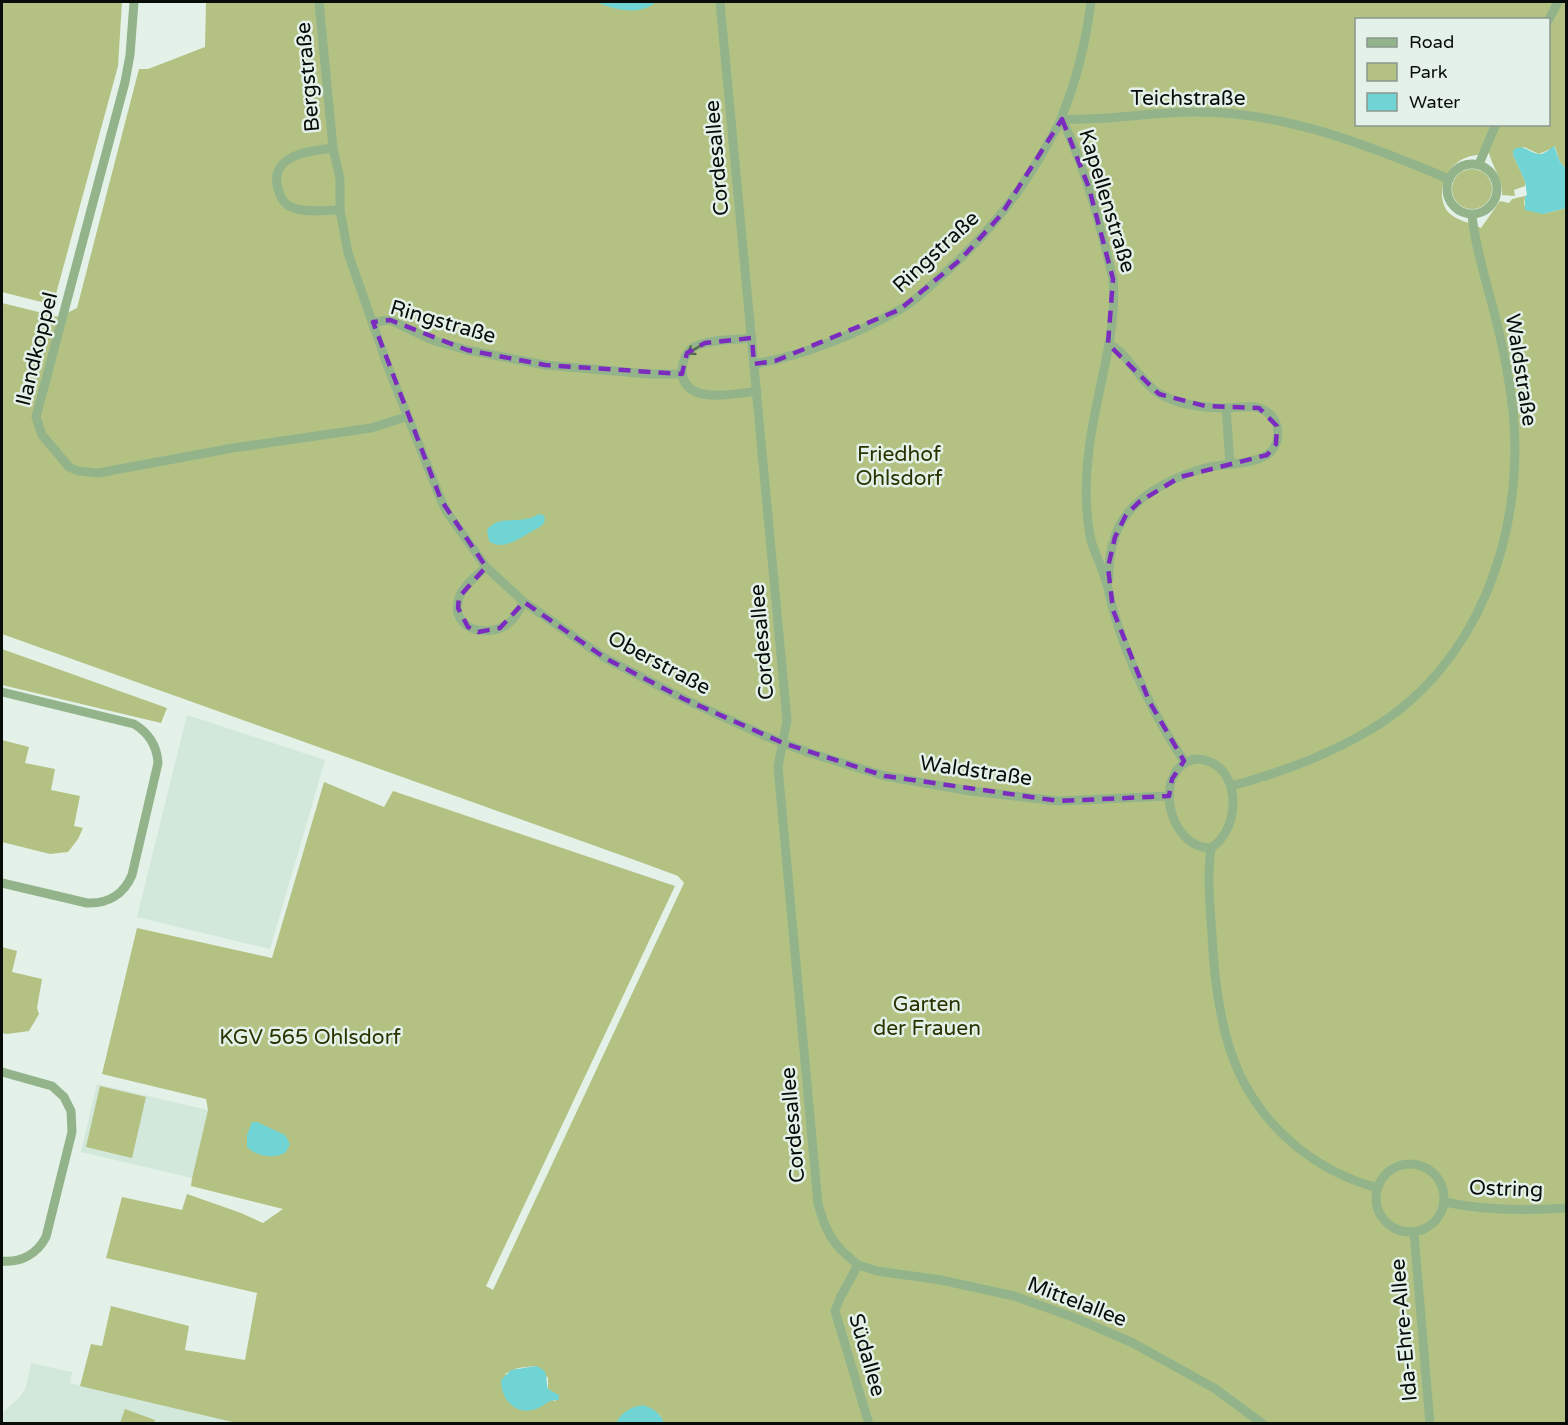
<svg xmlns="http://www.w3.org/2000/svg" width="1568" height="1425" font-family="'Varela Round',sans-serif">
	<rect width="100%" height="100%" fill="#e3f1e8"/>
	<g fill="#d2e8da">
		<path d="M187 715 325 760 270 949 137 917Z"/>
		<path d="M97 1084 208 1110 192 1178 81 1152Z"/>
		<path d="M31 1363 72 1372 70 1383 241 1423 2 1424V1413L20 1397 26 1387Z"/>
	</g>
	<g fill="#b3c283" fill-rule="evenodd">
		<path d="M2 2H122L118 66 53 305 2 292Z"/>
		<path d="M206 2H1566V169L1560 162 1555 147 1539 154 1524 147 1513 155 1525 181V186L1514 190 1515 196 1502 195C1503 178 1493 169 1489 153 1478 155 1467 155 1458 162 1443 172 1436 197 1448 212 1455 220 1471 223 1481 228L1500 201 1509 203 1512 199 1525 196 1524 205 1543 214 1566 208V1423L664 1424 660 1415 619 1418 616 1424H241L80 1386 91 1344 102 1346 111 1306 189 1326 185 1350 245 1360 257 1293 106 1258 122 1197 182 1210 187 1194 241 1213 263 1223 283 1209 191 1186 192 1178 208 1110 206 1099 102 1074 137 928 272 958 324 782 384 807 393 791 675 886 486 1286 493 1290 684 883 678 876 643 863 2 634V303L59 317 77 308 139 69H148L205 47ZM1356 20H1548V124H1356ZM536 1366 548 1378V1389L556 1401 551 1400 543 1405 505 1374 518 1368Z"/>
		<circle cx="1472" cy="189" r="20"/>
		<path d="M2 649 167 708 161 723 2 685Z"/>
		<path d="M2 740 29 747 25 763 55 769 51 790 80 796 74 826 83 828 78 839 68 852 50 854 2 842Z"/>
		<path d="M2 947 17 951 12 972 42 979 37 1008 39 1014 29 1031 7 1034 2 1033Z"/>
		<path d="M100 1086 146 1097 132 1158 86 1147Z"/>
		<path d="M125 1409 155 1420 154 1423H120Z"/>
	</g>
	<g fill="#70d3d4">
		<path d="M597 2H656C641 16 614 10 597 2Z"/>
		<path d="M1554 146 1560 162 1566 169V208L1543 214 1525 210V196L1527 195 1525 181 1513 155V150C1524 142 1530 155 1541 154 1546 153 1551 148 1554 146Z"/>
		<path d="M539 514 543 515 545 518 544 523 540 527C525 534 504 553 489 541L487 530C497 517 510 522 525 519 530 519 535 516 539 514Z"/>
		<path d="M252 1122H257L285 1135 290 1144 286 1152C275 1160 256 1156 247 1147V1135Z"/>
		<path d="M536 1366C550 1371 545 1378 548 1389L559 1395V1400C547 1400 546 1405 536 1409 516 1416 501 1400 501 1380L511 1370Z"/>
		<path d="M643 1405C654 1409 660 1413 664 1423H616C622 1412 630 1407 643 1405Z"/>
	</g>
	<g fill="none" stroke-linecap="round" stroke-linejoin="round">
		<g stroke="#93b48a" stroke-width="9">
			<path d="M134 2 130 55 125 82 36 417 42 435 69 467 78 471 98 473 233 448 371 428 406 417"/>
			<path d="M319 2 333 148 340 179V210L348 253 388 367 441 500 447 512 486 567 524 602 605 658 684 699 765 736 810 753 885 776 970 791 1059 801 1169 796"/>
			<path d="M720 2 787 720 778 767 818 1204 824 1223 831 1237 840 1249 858 1265 877 1271 941 1280 1014 1296 1073 1317 1133 1343 1214 1388 1263 1424"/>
			<path d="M1548 21 1558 2"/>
			<path d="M1062 119C1086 170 1100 224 1113 279 1118 335 1095 394 1089 450 1085 479 1085 507 1090 536 1093 551 1101 564 1105 578 1109 589 1110 599 1113 609 1127 660 1155 718 1184 761"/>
			<path d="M1062 119C1106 121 1150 112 1194 112 1283 111 1368 145 1449 179"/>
			<path d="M333 148C309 151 266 155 279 192 281 199 286 206 294 208 307 213 325 210 340 210"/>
			<circle cx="1472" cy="189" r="25"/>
			<path d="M1479 164 1496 124"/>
			<path d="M373 322 390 320 432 340 467 350 545 365 649 374H682"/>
			<path d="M752 338C736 340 709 339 696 346 687 350 683 360 682 369 681 406 734 394 757 391"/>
			<path d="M1108 344C1128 352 1139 382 1160 394 1179 405 1205 408 1227 408 1240 408 1255 403 1267 412 1283 423 1281 449 1263 457 1247 465 1227 463 1209 467 1181 474 1145 490 1127 514 1113 531 1108 558 1109 579"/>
			<path d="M754 364C802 356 857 334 899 310 914 302 926 290 938 279 983 240 1019 196 1047 145 1052 135 1059 126 1062 116 1077 79 1086 41 1091 2"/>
			<path d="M1226 408 1230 463"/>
			<path d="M486 567C476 576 463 586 459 598 449 631 491 640 511 621 516 616 520 608 524 602"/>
			<path d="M2 692 134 724C149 733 157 746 158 763L132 875C124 894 108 904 87 903L2 883"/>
			<path d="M1195 759C1242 759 1243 828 1211 848 1168 849 1151 769 1195 759Z"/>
			<path d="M1231 786C1280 773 1326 756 1370 730 1479 665 1525 533 1513 411 1509 376 1502 341 1493 308 1485 277 1475 246 1472 215"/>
			<path d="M1211 848C1207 877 1210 906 1212 935 1214 978 1221 1033 1239 1073 1266 1130 1317 1172 1378 1188"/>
			<path d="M2 1072 52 1086 64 1097 71 1111 72 1132 46 1237C37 1254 21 1263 2 1261"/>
			<circle cx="1410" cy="1198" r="34"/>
			<path d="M1445 1202C1486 1211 1525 1211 1566 1208"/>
			<path d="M1414 1233 1430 1424"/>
			<path d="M858 1265 840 1298 835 1311 869 1424"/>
		</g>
	</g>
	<defs><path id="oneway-shaft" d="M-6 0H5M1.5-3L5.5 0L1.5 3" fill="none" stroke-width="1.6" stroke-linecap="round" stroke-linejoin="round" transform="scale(1.5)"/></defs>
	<use stroke="#546950" href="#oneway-shaft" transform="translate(695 349) rotate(148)"/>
	<path fill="none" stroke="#7b2cbf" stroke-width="4.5" stroke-dasharray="12 8" stroke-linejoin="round" d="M1062 119 1089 188 1113 279 1108 344 1159 394 1205 406 1259 408 1277 426 1276 444 1267 455 1180 477 1139 502 1126 515 1115 537 1108 567 1113 610 1149 701 1184 761 1172 779 1169 796 1059 801 885 776 783 743 684 699 605 658 524 602 500 628 478 632 468 627 458 608 459 597 486 567 441 500 373 322 390 320 467 350 545 365 682 374 687 353 705 343 752 338 754 364 775 361 899 310 960 260 1001 215Z"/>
	<g text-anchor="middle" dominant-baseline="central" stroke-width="5" stroke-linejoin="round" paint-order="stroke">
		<g font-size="21" fill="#080d0a" stroke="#e3f1e8">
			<text transform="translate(308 77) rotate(-95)">Bergstraße</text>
			<text x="1188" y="98">Teichstraße</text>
			<text transform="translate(717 158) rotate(-95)">Cordesallee</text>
			<text transform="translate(1107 201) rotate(73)">Kapellenstraße</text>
			<text transform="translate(936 252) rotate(-43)">Ringstraße</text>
			<text transform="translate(443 322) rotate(16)">Ringstraße</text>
			<text transform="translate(37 349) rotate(-76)">Ilandkoppel</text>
			<text transform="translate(1521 370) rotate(81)">Waldstraße</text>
			<text transform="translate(762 642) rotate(-95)">Cordesallee</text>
			<text transform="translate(659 663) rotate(28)">Oberstraße</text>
			<text transform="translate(976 771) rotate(8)">Waldstraße</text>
			<text transform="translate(793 1125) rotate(-95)">Cordesallee</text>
			<text transform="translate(1506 1189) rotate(2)">Ostring</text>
			<text transform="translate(1077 1302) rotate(21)">Mittelallee</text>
			<text transform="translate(1404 1330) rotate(-95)">Ida-Ehre-Allee</text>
			<text transform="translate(867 1355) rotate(74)">Südallee</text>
		</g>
		<g font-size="21" fill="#2a3300" stroke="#e3f1e8">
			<text x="899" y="454">Friedhof<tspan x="899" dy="24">Ohlsdorf</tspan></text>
			<text x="927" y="1004">Garten<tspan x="927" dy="24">der Frauen</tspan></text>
			<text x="310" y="1037">KGV 565 Ohlsdorf</text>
		</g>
	</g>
	<rect width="1568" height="1425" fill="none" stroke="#080d0a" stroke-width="6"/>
	<rect x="1355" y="18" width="195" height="108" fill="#e3f1e8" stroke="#8b968f" stroke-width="1.5"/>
	<rect x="1367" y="38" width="30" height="9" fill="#93b48a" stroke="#8b968f" stroke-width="1.5"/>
	<text x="1409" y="48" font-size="18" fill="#080d0a">Road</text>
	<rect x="1367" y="63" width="30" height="18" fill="#b3c283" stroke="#8b968f" stroke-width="1.5"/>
	<text x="1409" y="78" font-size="18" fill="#080d0a">Park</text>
	<rect x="1367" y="93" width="30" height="18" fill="#70d3d4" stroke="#8b968f" stroke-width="1.5"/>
	<text x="1409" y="108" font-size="18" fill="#080d0a">Water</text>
</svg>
